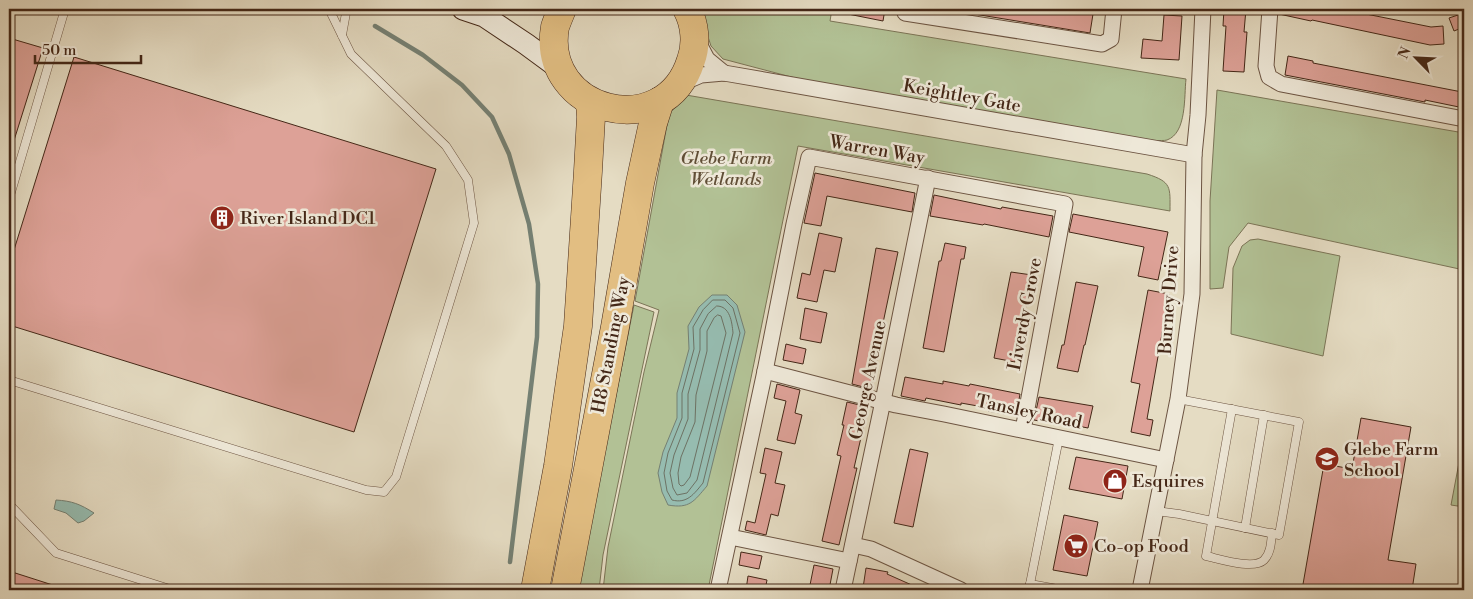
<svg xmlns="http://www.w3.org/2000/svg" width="1473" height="599" font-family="'Libre Bodoni',serif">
	<rect width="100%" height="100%" fill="#e5dcc3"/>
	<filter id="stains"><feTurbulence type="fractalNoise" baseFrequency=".004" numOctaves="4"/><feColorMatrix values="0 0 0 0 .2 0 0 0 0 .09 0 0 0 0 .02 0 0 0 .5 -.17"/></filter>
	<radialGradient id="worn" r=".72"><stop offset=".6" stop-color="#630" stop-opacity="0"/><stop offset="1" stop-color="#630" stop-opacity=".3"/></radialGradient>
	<g fill="#b2c195" stroke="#7b7456">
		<path d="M699 9H832L830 21 1186 79C1184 96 1187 133 1167 140 1164 141 1159 140 1155 141L814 83 723 59 711 46Z"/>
		<path d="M1217 90 1464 133V270L1248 223 1229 247 1223 288 1210 289V201Z"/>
		<path d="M686 95 1147 174C1172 182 1170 187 1170 211L798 146 708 590H603L608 547 644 372 659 310 635 301 669 114Z"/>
		<path d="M1258 239 1340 256 1323 356 1231 334 1233 268 1242 246 1250 240Z"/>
		<path d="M634 305 654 312 603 555 599 590H577Z"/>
		<path d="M1464 436V507L1451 505Z"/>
	</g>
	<g fill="#96bcb0" stroke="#758073">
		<path d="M712 295H727L737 305 745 332 707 486C694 501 690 509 668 505L662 492 658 473 663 452 677 418V393L689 349 688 326 699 307Z"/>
		<path d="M56 500C72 501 80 504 94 513L84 521 78 523 66 513 54 509Z"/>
	</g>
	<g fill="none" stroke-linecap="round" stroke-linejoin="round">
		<g stroke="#6d7264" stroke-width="1">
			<path d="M713 300H725L733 308 740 333 703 483C694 494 687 504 672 500L667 491 664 473 668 453 682 418V393L694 349 693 327 703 310Z"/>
			<path d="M717 306C730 306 732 322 733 333L697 480 687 493 677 495 673 488 670 473 674 455 688 419V394L700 350V329L708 314Z"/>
			<path d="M718 315 721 316 726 333 690 477 684 485 681 486 679 484 678 473 681 457 695 422 696 395 707 351V331L714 318Z"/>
		</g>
		<path stroke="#758073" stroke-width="4.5" d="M375 26 423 55 462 85 492 117 509 154 529 224 538 284 537 337 510 562"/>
	</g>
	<g fill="#dda197" stroke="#442717">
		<path d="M849 9H885L883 21 848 14Z"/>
		<path d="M975 9H1060L1093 14 1090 33 974 14Z"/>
		<path d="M1224 9H1246L1244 32H1247L1244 72 1223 71 1226 26H1223Z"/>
		<path d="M1279 9H1341L1431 27 1443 26 1444 44 1430 45 1312 20 1311 21 1279 14Z"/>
		<path d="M1464 13V27L1454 31 1449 18Z"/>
		<path d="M1164 15 1182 16 1179 60 1141 58 1143 39 1162 41Z"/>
		<path d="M9 38 43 48 11 150 9 149Z"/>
		<path d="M1288 56 1313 61V63L1462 92 1459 107 1425 100V102L1285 75Z"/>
		<path d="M74 57 436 169 354 432 9 325V266Z"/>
		<path d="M815 173 915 193 912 212 827 196 821 226 804 223Z"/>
		<path d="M934 195 1001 209 1002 207 1053 216 1049 237 984 224 983 225 930 216Z"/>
		<path d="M1073 214 1168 232 1158 280 1138 276 1144 247 1069 232Z"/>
		<path d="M819 233 842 238 835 272 824 270 817 302 797 298 802 273 810 275Z"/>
		<path d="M945 243 966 247 964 259H961L944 352 923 348 939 261H941Z"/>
		<path d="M876 248 898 252 883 323 884 324 871 389 852 384Z"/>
		<path d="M1011 272 1032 275 1015 362 994 358Z"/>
		<path d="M1076 282 1098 286 1085 345H1084L1078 372 1057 368 1062 345H1064Z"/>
		<path d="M1148 290 1169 294 1147 419 1153 420 1150 436 1131 432 1140 384 1131 382Z"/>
		<path d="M805 308 827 313 821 343 800 339Z"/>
		<path d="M786 344 806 349 803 364 783 360Z"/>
		<path d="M905 377 943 384V381L969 386 970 384 1020 394 1016 416 988 411 989 408 961 403V405L926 398 925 401 901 396Z"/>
		<path d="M777 384 800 390 795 413 802 415 795 444 777 440 786 401 774 398Z"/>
		<path d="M1039 397 1093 406 1088 428 1057 422 1056 424 1034 420Z"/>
		<path d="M847 402 868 407 854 468H857L839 545 822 541 841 456 837 455 844 425H842Z"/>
		<path d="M1361 418 1411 427 1388 560 1416 564 1412 590H1302L1324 464 1352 469Z"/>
		<path d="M765 448 782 452 775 483 785 485 778 516 771 514 766 535 745 530 747 521 755 523 766 474 760 473Z"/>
		<path d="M910 449 928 453 913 527 894 523Z"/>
		<path d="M1076 457 1128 466 1122 499 1069 489Z"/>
		<path d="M1064 515 1098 522 1087 576 1053 570Z"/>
		<path d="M741 552 762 556 759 569 739 565Z"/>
		<path d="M814 565 833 569 829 590H809Z"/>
		<path d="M866 568 888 572 887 574 923 590H877L863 588Z"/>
		<path d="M9 571 62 588V590H9Z"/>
		<path d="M748 576 767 580 765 590H746Z"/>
	</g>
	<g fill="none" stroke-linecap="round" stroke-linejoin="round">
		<defs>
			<g id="lane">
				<path d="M342 35 346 13 348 9"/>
				<path d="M9 199 65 9"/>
				<path d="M9 380 366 490 384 492 396 477 474 223 468 180 446 146 351 54 329 9"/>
				<path d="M1232 409 1206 556C1220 559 1254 570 1264 560 1271 553 1271 542 1272 533"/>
				<path d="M9 504 56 553 173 590"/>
				<path d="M1156 511 1179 514 1279 535 1299 422 1178 399"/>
				<path d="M1245 528 1264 415"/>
				<path d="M1030 584 1063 590"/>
				<path d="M1029 590 1030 584 1059 438"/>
			</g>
			<g id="street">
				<path d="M906 9 905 13 1102 44 1111 39 1114 9"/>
				<path d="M1270 9 1266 66 1269 77 1281 84 1464 119"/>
				<path d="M697 40 707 59 724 73"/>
				<path d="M680 84 701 75 724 73 1194 155"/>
				<path d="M765 371 896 405 944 414 1166 460"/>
				<path d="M730 537 849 561"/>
				<path d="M853 545 871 549 961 590"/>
				<path d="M718 590 765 371 794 224 809 157 1065 204 1023 430"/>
				<path d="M843 590 883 401 928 178"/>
				<path d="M1140 590 1178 399 1192 294 1194 155 1198 115 1203 9"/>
			</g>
			<path id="secondary" d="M463 9 484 16 526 44 560 69"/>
			<g id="highway">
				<path d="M562 9C560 14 557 21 555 27 540 112 665 145 691 60 697 44 695 24 687 9"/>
				<path d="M535 590 558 466 578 326 588 171 591 117 590 102"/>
				<path d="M565 590 615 327 640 183 653 123 660 101"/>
			</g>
		</defs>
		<use href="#lane" stroke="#6c5442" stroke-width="9"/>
		<use href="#street" stroke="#6c5442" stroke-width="17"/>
		<use href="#secondary" stroke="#442717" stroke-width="23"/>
		<use href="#highway" stroke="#442717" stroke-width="29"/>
		<use href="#lane" stroke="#eee8d8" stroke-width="8"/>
		<use href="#street" stroke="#eee8d8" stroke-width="15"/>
		<use href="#secondary" stroke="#eee8d8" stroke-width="21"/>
		<use href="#highway" stroke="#e2be82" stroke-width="28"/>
	</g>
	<defs>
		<symbol id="building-disc" viewBox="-11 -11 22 22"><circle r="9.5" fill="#8f2418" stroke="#eee8d8"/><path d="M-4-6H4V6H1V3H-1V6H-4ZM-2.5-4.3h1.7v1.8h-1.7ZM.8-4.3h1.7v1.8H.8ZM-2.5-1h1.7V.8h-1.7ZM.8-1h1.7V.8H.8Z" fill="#fff"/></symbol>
		<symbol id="school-disc" viewBox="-11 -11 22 22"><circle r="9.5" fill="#8f2418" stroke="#eee8d8"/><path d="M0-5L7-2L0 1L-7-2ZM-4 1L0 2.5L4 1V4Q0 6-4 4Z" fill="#fff"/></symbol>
		<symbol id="shop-disc" viewBox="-11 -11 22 22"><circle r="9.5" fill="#8f2418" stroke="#eee8d8"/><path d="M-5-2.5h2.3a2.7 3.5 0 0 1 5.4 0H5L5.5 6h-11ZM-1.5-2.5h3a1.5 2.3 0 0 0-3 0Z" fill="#fff"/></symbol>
		<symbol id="supermarket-disc" viewBox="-11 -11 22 22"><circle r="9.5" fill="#8f2418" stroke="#eee8d8"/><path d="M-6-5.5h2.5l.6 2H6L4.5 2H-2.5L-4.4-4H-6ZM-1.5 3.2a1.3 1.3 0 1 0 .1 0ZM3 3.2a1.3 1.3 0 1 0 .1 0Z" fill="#fff"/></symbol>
	</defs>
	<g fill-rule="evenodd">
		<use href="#building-disc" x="208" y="204" width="28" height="28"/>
		<use href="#school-disc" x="1313" y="445" width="28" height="28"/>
		<use href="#shop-disc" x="1101" y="467" width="28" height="28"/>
		<use href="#supermarket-disc" x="1062" y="532" width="28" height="28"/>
	</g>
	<g text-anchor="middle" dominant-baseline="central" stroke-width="5" stroke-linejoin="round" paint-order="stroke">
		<g font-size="18" fill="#442717" stroke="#eee8d8">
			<text transform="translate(962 96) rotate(10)">Keightley Gate</text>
			<text transform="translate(877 150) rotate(10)">Warren Way</text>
			<text transform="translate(1169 300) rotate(-86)">Burney Drive</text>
			<text transform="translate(1025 314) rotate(-79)">Liverdy Grove</text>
			<text transform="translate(611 345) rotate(-79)">H8 Standing Way</text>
			<text transform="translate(868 380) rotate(-78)">George Avenue</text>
			<text transform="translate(1029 412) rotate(12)">Tansley Road</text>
		</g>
		<g font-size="18" font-style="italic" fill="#604e36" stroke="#eee8d8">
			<text x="726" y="158">Glebe Farm<tspan x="726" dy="21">Wetlands</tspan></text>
		</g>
		<g font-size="18" fill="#442717" stroke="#eee8d8" text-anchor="start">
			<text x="240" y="218">River Island DC1</text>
			<text x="1344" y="449">Glebe Farm<tspan x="1344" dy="21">School</tspan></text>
			<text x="1132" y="481">Esquires</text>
			<text x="1094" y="546">Co-op Food</text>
		</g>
	</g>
	<rect width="1473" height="599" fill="none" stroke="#e5dcc3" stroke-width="30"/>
	<rect x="10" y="10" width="1453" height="579" fill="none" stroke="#442717" stroke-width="2.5"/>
	<rect x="15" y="15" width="1443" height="569" fill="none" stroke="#442717"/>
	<g transform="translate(1416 58) rotate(294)" stroke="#eee8d8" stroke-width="4" paint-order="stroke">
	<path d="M0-4L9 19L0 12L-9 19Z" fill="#442717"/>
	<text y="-8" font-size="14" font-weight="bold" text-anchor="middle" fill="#442717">N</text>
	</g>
	<path d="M35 55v8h106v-8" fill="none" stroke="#442717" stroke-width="2.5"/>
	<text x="42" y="55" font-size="15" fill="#442717" stroke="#eee8d8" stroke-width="4" paint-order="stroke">50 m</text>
	<rect width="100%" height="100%" filter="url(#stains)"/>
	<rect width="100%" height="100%" fill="url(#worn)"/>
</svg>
